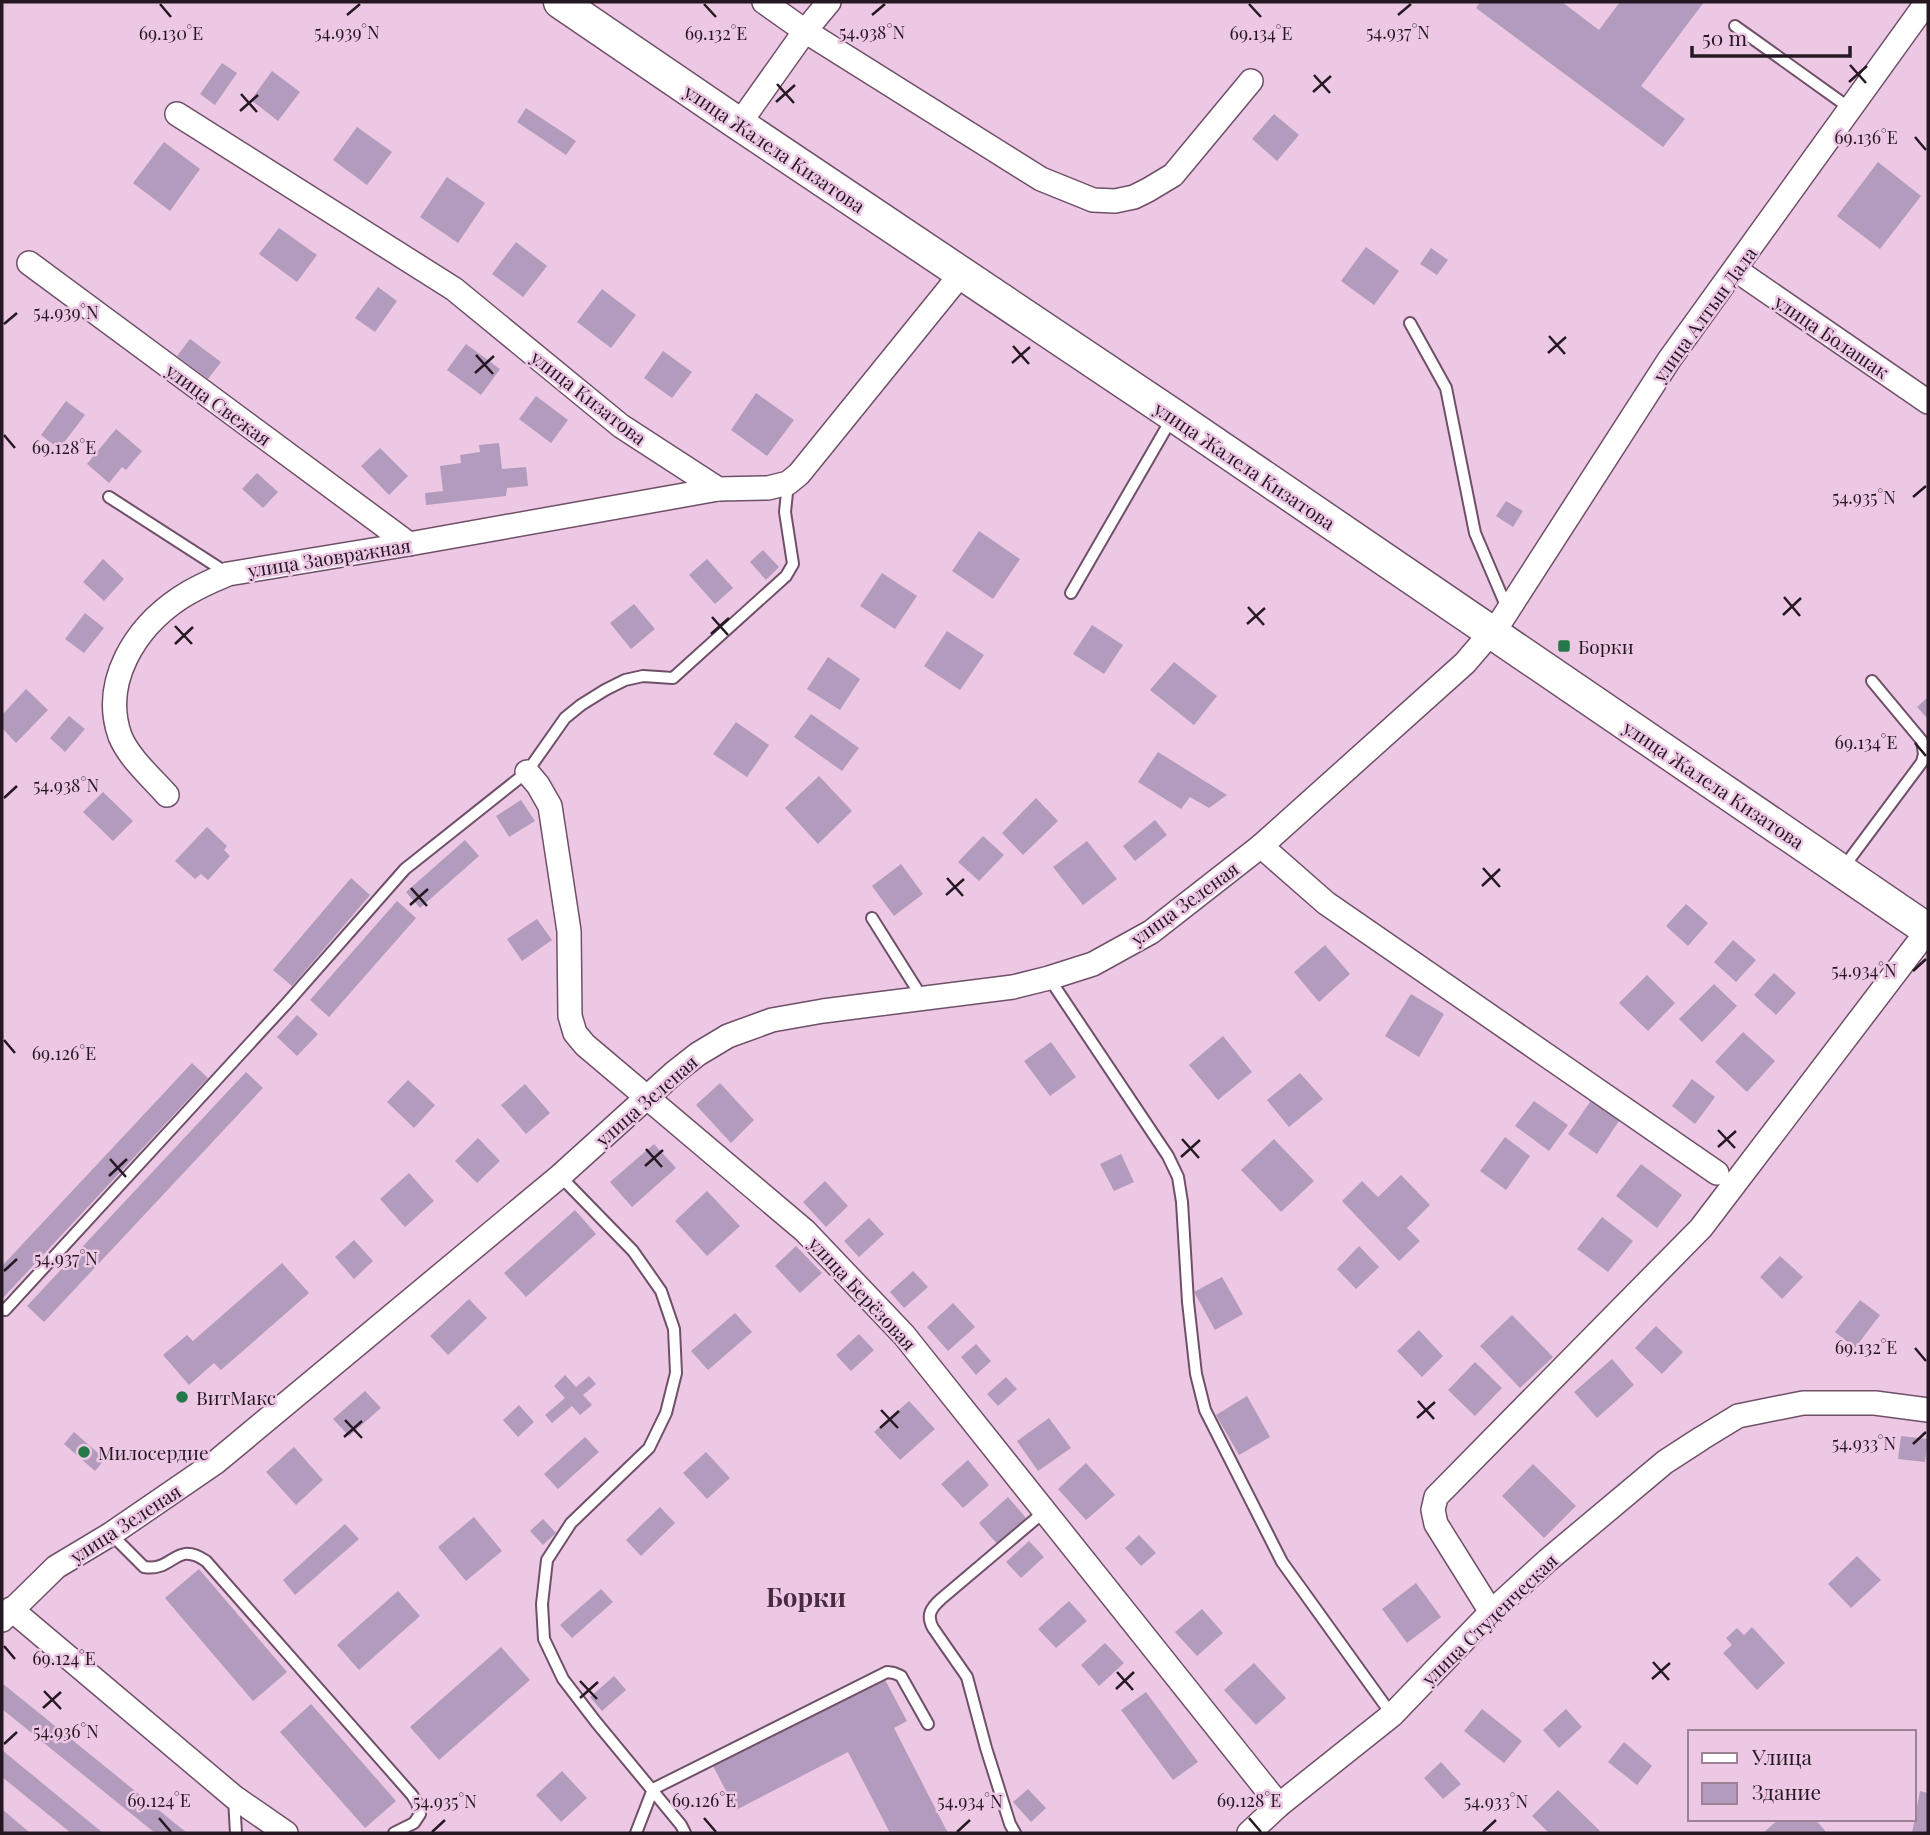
<svg xmlns="http://www.w3.org/2000/svg" width="1930" height="1835" font-family="'Playfair Display',serif">
	<rect width="100%" height="100%" fill="#edc8e4"/>
	<g fill="#b29bbd">
		<path d="M1480 2H1562L1599 30 1620 2H1704L1641 86 1685 119 1663 147 1476 8Z"/>
		<path d="M222 63 237 73 215 105 200 94Z"/>
		<path d="M272 71 300 92 278 121 251 100Z"/>
		<path d="M526 108 576 141 566 155 517 122Z"/>
		<path d="M1274 114 1299 135 1277 161 1252 139Z"/>
		<path d="M357 127 392 152 367 185 333 160Z"/>
		<path d="M164 142 200 169 170 211 133 183Z"/>
		<path d="M1878 162 1921 196 1880 249 1837 216Z"/>
		<path d="M447 177 485 203 458 243 420 217Z"/>
		<path d="M279 228 317 255 297 282 259 254Z"/>
		<path d="M516 242 547 266 523 297 492 274Z"/>
		<path d="M1366 247 1399 271 1374 305 1341 281Z"/>
		<path d="M1431 248 1448 260 1437 275 1420 264Z"/>
		<path d="M378 287 397 301 375 332 355 318Z"/>
		<path d="M602 289 636 315 611 348 577 322Z"/>
		<path d="M190 339 221 362 208 379 177 356Z"/>
		<path d="M466 344 500 369 481 395 447 370Z"/>
		<path d="M663 351 692 372 672 398 644 378Z"/>
		<path d="M756 393 794 420 767 456 731 430Z"/>
		<path d="M536 396 568 420 551 443 519 419Z"/>
		<path d="M66 401 85 415 59 449 41 435Z"/>
		<path d="M116 429 142 451 126 470 122 467 109 483 87 464Z"/>
		<path d="M499 443 502 469 526 467 528 486 507 488 506 496 426 505 425 493 443 491 440 466 461 463 460 455 480 452 479 445Z"/>
		<path d="M380 448 408 476 389 495 361 466Z"/>
		<path d="M257 473 278 492 263 508 242 489Z"/>
		<path d="M1506 501 1523 511 1513 527 1496 516Z"/>
		<path d="M979 531 1020 559 993 599 952 571Z"/>
		<path d="M763 550 779 567 766 580 750 562Z"/>
		<path d="M103 559 124 579 104 601 83 582Z"/>
		<path d="M707 559 733 588 715 604 689 575Z"/>
		<path d="M882 573 917 596 895 629 860 606Z"/>
		<path d="M634 604 655 629 631 649 610 623Z"/>
		<path d="M85 613 104 628 84 653 65 639Z"/>
		<path d="M1092 625 1123 645 1104 674 1073 654Z"/>
		<path d="M947 631 984 655 960 690 924 666Z"/>
		<path d="M828 657 860 679 840 710 807 689Z"/>
		<path d="M1174 662 1217 696 1194 725 1150 690Z"/>
		<path d="M26 689 48 710 16 743 2 728V715Z"/>
		<path d="M1928 697V719L1917 707Z"/>
		<path d="M811 714 859 748 842 771 794 737Z"/>
		<path d="M69 716 85 729 65 752 50 738Z"/>
		<path d="M736 722 769 745 747 777 713 754Z"/>
		<path d="M1158 752 1227 795 1209 808 1190 797 1181 809 1138 782Z"/>
		<path d="M819 776 852 811 818 844 785 808Z"/>
		<path d="M103 792 133 821 113 841 83 812Z"/>
		<path d="M1036 798 1058 821 1023 855 1002 833Z"/>
		<path d="M521 800 535 821 509 837 496 816Z"/>
		<path d="M1155 820 1167 835 1135 861 1123 846Z"/>
		<path d="M207 827 227 846 224 850 230 856 208 880 201 874 195 879 175 861Z"/>
		<path d="M983 836 1004 855 979 881 958 862Z"/>
		<path d="M465 840 479 856 420 908 406 892Z"/>
		<path d="M1087 841 1117 879 1083 905 1053 867Z"/>
		<path d="M901 864 923 894 894 916 872 886Z"/>
		<path d="M351 878 370 895 292 986 273 970Z"/>
		<path d="M397 901 416 918 329 1017 310 1000Z"/>
		<path d="M1686 904 1708 923 1688 946 1666 926Z"/>
		<path d="M537 919 552 940 522 961 507 939Z"/>
		<path d="M1733 940 1756 960 1736 982 1714 962Z"/>
		<path d="M1325 945 1350 974 1319 1002 1294 972Z"/>
		<path d="M1774 973 1796 993 1776 1015 1754 995Z"/>
		<path d="M1647 975 1675 1003 1648 1031 1619 1003Z"/>
		<path d="M1714 984 1737 1006 1702 1042 1679 1019Z"/>
		<path d="M1411 994 1444 1014 1419 1057 1385 1036Z"/>
		<path d="M297 1015 318 1034 297 1056 277 1037Z"/>
		<path d="M1743 1032 1775 1061 1747 1092 1715 1062Z"/>
		<path d="M1223 1036 1252 1072 1218 1100 1189 1065Z"/>
		<path d="M1051 1042 1076 1077 1050 1096 1024 1061Z"/>
		<path d="M192 1063 208 1078 2 1299V1266Z"/>
		<path d="M246 1072 263 1088 44 1322 27 1306Z"/>
		<path d="M1300 1073 1323 1099 1289 1127 1267 1100Z"/>
		<path d="M1692 1079 1715 1097 1695 1124 1672 1106Z"/>
		<path d="M408 1080 435 1105 414 1128 387 1102Z"/>
		<path d="M720 1083 754 1120 731 1143 696 1105Z"/>
		<path d="M525 1084 550 1113 526 1134 501 1105Z"/>
		<path d="M1592 1099 1621 1118 1597 1154 1568 1134Z"/>
		<path d="M1534 1101 1568 1125 1549 1151 1515 1126Z"/>
		<path d="M1505 1137 1530 1156 1506 1190 1480 1171Z"/>
		<path d="M478 1138 500 1161 477 1183 455 1161Z"/>
		<path d="M1274 1139 1314 1181 1281 1212 1241 1170Z"/>
		<path d="M654 1144 676 1168 632 1207 610 1182Z"/>
		<path d="M1121 1154 1134 1182 1114 1191 1100 1164Z"/>
		<path d="M1641 1164 1682 1195 1657 1228 1616 1196Z"/>
		<path d="M409 1173 434 1201 405 1227 380 1199Z"/>
		<path d="M1401 1175 1430 1205 1407 1228 1420 1241 1399 1261 1342 1201 1362 1181 1378 1197Z"/>
		<path d="M825 1181 848 1206 826 1227 803 1202Z"/>
		<path d="M707 1191 740 1226 707 1256 675 1221Z"/>
		<path d="M575 1210 596 1234 526 1297 504 1273Z"/>
		<path d="M1602 1217 1633 1241 1608 1272 1577 1249Z"/>
		<path d="M869 1218 884 1234 859 1257 844 1241Z"/>
		<path d="M354 1240 373 1261 354 1279 335 1257Z"/>
		<path d="M796 1246 822 1273 800 1293 775 1266Z"/>
		<path d="M1359 1246 1379 1267 1356 1289 1337 1269Z"/>
		<path d="M1780 1256 1803 1277 1782 1299 1760 1277Z"/>
		<path d="M282 1263 309 1293 221 1370 214 1363 189 1385 163 1355 187 1335 193 1341Z"/>
		<path d="M913 1271 928 1287 904 1308 890 1292Z"/>
		<path d="M1222 1277 1243 1314 1215 1330 1194 1292Z"/>
		<path d="M469 1299 487 1318 448 1355 430 1336Z"/>
		<path d="M1860 1300 1880 1315 1855 1348 1835 1332Z"/>
		<path d="M953 1303 975 1327 948 1351 927 1327Z"/>
		<path d="M735 1313 752 1332 708 1370 691 1351Z"/>
		<path d="M1512 1315 1553 1357 1520 1388 1480 1346Z"/>
		<path d="M1656 1326 1683 1352 1662 1374 1635 1348Z"/>
		<path d="M1419 1330 1443 1356 1422 1377 1397 1351Z"/>
		<path d="M859 1334 874 1350 851 1371 836 1355Z"/>
		<path d="M976 1344 991 1361 976 1375 961 1357Z"/>
		<path d="M1612 1359 1634 1385 1597 1418 1574 1392Z"/>
		<path d="M1475 1362 1502 1388 1475 1416 1448 1390Z"/>
		<path d="M565 1375 576 1387 589 1376 596 1384 583 1395 592 1405 580 1415 572 1406 552 1423 545 1415 565 1398 554 1386Z"/>
		<path d="M1006 1377 1017 1389 998 1406 987 1394Z"/>
		<path d="M365 1391 381 1408 349 1436 333 1419Z"/>
		<path d="M1247 1396 1270 1437 1239 1455 1216 1415Z"/>
		<path d="M909 1401 935 1429 900 1460 874 1432Z"/>
		<path d="M519 1405 534 1422 518 1437 503 1420Z"/>
		<path d="M1049 1418 1071 1448 1038 1471 1017 1441Z"/>
		<path d="M74 1432 105 1459 95 1471 64 1444Z"/>
		<path d="M1901 1436 1928 1439 1925 1462 1898 1459Z"/>
		<path d="M585 1437 599 1452 558 1489 544 1474Z"/>
		<path d="M294 1447 323 1480 296 1505 266 1472Z"/>
		<path d="M706 1452 730 1478 707 1499 683 1473Z"/>
		<path d="M968 1460 989 1485 963 1508 941 1484Z"/>
		<path d="M1086 1463 1115 1495 1086 1520 1058 1489Z"/>
		<path d="M1533 1464 1576 1506 1544 1538 1502 1496Z"/>
		<path d="M1008 1497 1026 1518 997 1544 979 1523Z"/>
		<path d="M660 1507 675 1523 641 1556 626 1540Z"/>
		<path d="M474 1517 502 1551 466 1581 438 1547Z"/>
		<path d="M543 1519 556 1533 543 1545 530 1531Z"/>
		<path d="M345 1524 359 1539 295 1595 283 1580Z"/>
		<path d="M1139 1535 1156 1553 1141 1566 1125 1548Z"/>
		<path d="M1029 1541 1044 1557 1021 1578 1006 1562Z"/>
		<path d="M1857 1556 1881 1580 1851 1608 1828 1584Z"/>
		<path d="M199 1569 287 1672 253 1701 165 1598Z"/>
		<path d="M1416 1583 1441 1617 1407 1643 1382 1609Z"/>
		<path d="M601 1589 613 1602 572 1638 560 1625Z"/>
		<path d="M398 1591 420 1616 359 1670 337 1645Z"/>
		<path d="M1069 1601 1087 1621 1056 1648 1038 1629Z"/>
		<path d="M1202 1609 1223 1633 1197 1656 1175 1632Z"/>
		<path d="M1752 1627 1785 1663 1757 1690 1723 1653 1732 1645 1726 1638 1737 1628 1744 1635Z"/>
		<path d="M1105 1643 1124 1663 1099 1686 1081 1665Z"/>
		<path d="M501 1647 530 1680 439 1760 410 1727Z"/>
		<path d="M1254 1663 1286 1698 1256 1725 1224 1690Z"/>
		<path d="M614 1676 626 1690 602 1711 590 1697Z"/>
		<path d="M884 1678 907 1721 894 1728 948 1833H890L848 1752 736 1810 713 1766Z"/>
		<path d="M2 1683 187 1833H155L2 1709Z"/>
		<path d="M1146 1692 1198 1762 1173 1780 1121 1710Z"/>
		<path d="M311 1704 396 1801 365 1828 280 1732Z"/>
		<path d="M1482 1709 1522 1741 1504 1763 1464 1731Z"/>
		<path d="M1566 1709 1582 1727 1559 1748 1543 1730Z"/>
		<path d="M1624 1742 1652 1766 1637 1785 1608 1762Z"/>
		<path d="M2 1750 103 1833H71L2 1777Z"/>
		<path d="M1441 1762 1461 1784 1443 1799 1424 1778Z"/>
		<path d="M562 1771 587 1798 561 1822 536 1795Z"/>
		<path d="M1028 1789 1046 1808 1031 1822 1013 1802Z"/>
		<path d="M1558 1790 1600 1831 1597 1833H1549L1532 1816Z"/>
		<path d="M1920 1791 1928 1793V1833H1912Z"/>
		<path d="M2 1809 30 1833H2Z"/>
		<path d="M1779 1819H1815L1827 1833H1763Z"/>
	</g>
	<g fill="none" stroke-linecap="round" stroke-linejoin="round">
		<defs>
			<g id="service">
				<path d="M1735 26 1851 109"/>
				<path d="M1410 323 1446 388 1475 533 1507 608"/>
				<path d="M109 497 227 573"/>
				<path d="M1071 593 1172 418"/>
				<path d="M1843 868 1922 762 1924 754 1922 741 1872 681"/>
				<path d="M872 918 923 999"/>
				<path d="M1049 978 1168 1156 1178 1177 1182 1202 1188 1302 1196 1374 1205 1410 1282 1562 1392 1715"/>
				<path d="M560 1176 633 1251 661 1291 674 1329 676 1373 666 1413 649 1448 571 1523 547 1560 542 1604 544 1639 563 1679 596 1722 681 1825 685 1833"/>
				<path d="M5 1310 287 1003 405 869 527 772 565 718 581 705 605 690 625 680 643 676 673 678 786 576 793 564 785 512 788 483"/>
				<path d="M111 1534 144 1567C174 1572 175 1540 206 1561L412 1795 417 1803 420 1814 414 1823 394 1833"/>
				<path d="M234 1799 236 1833"/>
				<path d="M636 1833 653 1789 887 1672 894 1673 901 1676 928 1724"/>
				<path d="M1015 1833 1010 1824 986 1748 967 1677 933 1628C926 1615 931 1608 941 1599L1045 1511"/>
			</g>
			<g id="minor">
				<path d="M764 2 805 31 1041 179 1093 200 1115 201 1134 197 1148 190 1173 175 1251 81"/>
				<path d="M177 114 454 289 621 426 718 489 768 488 788 483 799 474 961 274"/>
				<path d="M739 124 805 31 829 2"/>
				<path d="M29 263 409 544"/>
				<path d="M1736 270 1928 402"/>
				<path d="M527 772 538 785 550 806 569 931 570 1016 575 1033 585 1045 805 1231 904 1335 1279 1805"/>
				<path d="M167 795C151 777 129 758 120 736 101 682 135 628 180 598 195 588 211 581 228 574L409 544 718 489"/>
				<path d="M1261 846 1326 903 1717 1173"/>
				<path d="M11 1609 234 1797 286 1833"/>
				<path d="M1491 1612 1436 1524 1433 1510 1436 1497 1701 1228 1928 930"/>
				<path d="M2 1620 56 1567 111 1534 216 1462 560 1176 675 1072 698 1054 728 1036 772 1020 823 1011 1013 987 1049 978 1093 964 1151 932 1261 846 1465 663 1501 621 1669 360 1927 2"/>
				<path d="M1249 1833 1279 1805 1392 1715 1491 1612 1548 1560 1665 1462 1702 1438 1738 1416 1803 1403H1875L1928 1410"/>
			</g>
			<path id="secondary" d="M560 2 739 124 1173 415 1928 930"/>
		</defs>
		<use href="#service" stroke="#6f5068" stroke-width="14"/>
		<use href="#minor" stroke="#6f5068" stroke-width="26"/>
		<use href="#secondary" stroke="#6f5068" stroke-width="35"/>
		<use href="#service" stroke="#fff" stroke-width="10"/>
		<use href="#minor" stroke="#fff" stroke-width="23"/>
		<use href="#secondary" stroke="#fff" stroke-width="32"/>
	</g>
	<path fill="none" stroke="#251822" stroke-width="2.5" d="M160 4 171 17M704 4 716 17M1249 4 1261 17M347 15 360 4M872 15 885 4M1398 15 1411 4M1850 65 1866 83M1314 75 1330 93M1849 82 1867 66M777 84 794 103M1313 92 1331 76M241 94 257 112M776 102 795 85M240 111 258 95M1915 137 1926 150M4 324 17 313M1549 336 1565 354M1013 346 1029 364M1548 353 1566 337M476 355 493 374M1012 363 1030 347M475 373 494 356M4 435 15 448M1913 497 1926 486M1784 597 1800 616M1248 607 1264 625M1783 615 1801 598M712 617 728 635M1247 624 1265 608M175 626 192 644M711 634 729 618M175 644 193 627M1915 743 1926 756M4 798 17 786M1483 868 1500 887M947 878 963 896M1482 886 1500 869M411 888 427 906M946 895 964 879M410 905 428 889M1913 971 1926 959M4 1040 15 1053M1718 1130 1735 1148M1182 1139 1199 1158M1718 1147 1736 1131M646 1149 662 1167M1181 1157 1200 1140M110 1159 126 1177M645 1166 663 1150M109 1176 127 1159M4 1271 17 1259M1915 1348 1926 1361M1418 1401 1434 1419M881 1410 898 1428M1417 1418 1435 1402M345 1420 362 1438M880 1428 899 1411M344 1437 362 1421M1913 1444 1926 1432M4 1646 15 1659M1653 1662 1669 1680M1117 1672 1133 1690M1652 1679 1670 1663M580 1681 597 1699M1116 1689 1134 1672M44 1691 61 1709M580 1698 598 1682M43 1708 61 1692M4 1744 17 1732M159 1818 171 1832M704 1818 716 1832M1249 1818 1261 1832M432 1832 445 1820M957 1832 970 1820M1483 1832 1496 1820"/>
	<g fill="#247748" stroke="#edc8e4" stroke-width="2.5">
		<rect x="1557" y="639" width="14" height="14" rx="3.5"/>
		<circle cx="182" cy="1397" r="7"/>
		<circle cx="84" cy="1452" r="7"/>
	</g>
	<g text-anchor="middle" dominant-baseline="central" stroke-width="5" stroke-linejoin="round" paint-order="stroke">
		<g font-size="19" fill="#251822" stroke="#edc8e4">
			<text transform="translate(775 148) rotate(34)">улица Жалела Кизатова</text>
			<text transform="translate(1704 314) rotate(-54)">улица Алтын Дала</text>
			<text transform="translate(1832 336) rotate(34)">улица Болашак</text>
			<text transform="translate(589 397) rotate(38)">улица Кизатова</text>
			<text transform="translate(219 404) rotate(36)">улица Свежая</text>
			<text transform="translate(1245 465) rotate(34)">улица Жалела Кизатова</text>
			<text transform="translate(329 557) rotate(-9)">улица Заовражная</text>
			<text transform="translate(1714 784) rotate(34)">улица Жалела Кизатова</text>
			<text transform="translate(1184 903) rotate(-36)">улица Зеленая</text>
			<text transform="translate(646 1100) rotate(-41)">улица Зеленая</text>
			<text transform="translate(863 1293) rotate(47)">улица Берёзовая</text>
			<text transform="translate(125 1523) rotate(-33)">улица Зеленая</text>
			<text transform="translate(1489 1619) rotate(-44)">улица Студенческая</text>
		</g>
		<g font-size="19" fill="#251822" stroke="#edc8e4" text-anchor="start">
			<text x="1578" y="646">Борки</text>
			<text x="196" y="1397">ВитМакс</text>
			<text x="98" y="1452">Милосердие</text>
		</g>
		<g font-size="26" font-weight="bold" fill="#472b41" stroke="#edc8e4">
			<text x="806" y="1596">Борки</text>
		</g>
	</g>
	<g font-size="18" text-anchor="middle" fill="#251822" stroke="#edc8e4" stroke-width="5" stroke-linejoin="round" paint-order="stroke">
		<text x="347" y="39">54.939°N</text>
		<text x="872" y="39">54.938°N</text>
		<text x="1398" y="39">54.937°N</text>
		<text x="171" y="40">69.130°E</text>
		<text x="1261" y="40">69.134°E</text>
		<text x="716" y="40">69.132°E</text>
		<text x="1866" y="144">69.136°E</text>
		<text x="66" y="319">54.939°N</text>
		<text x="64" y="454">69.128°E</text>
		<text x="1864" y="504">54.935°N</text>
		<text x="1866" y="749">69.134°E</text>
		<text x="66" y="792">54.938°N</text>
		<text x="1864" y="977">54.934°N</text>
		<text x="64" y="1060">69.126°E</text>
		<text x="66" y="1265">54.937°N</text>
		<text x="1866" y="1354">69.132°E</text>
		<text x="1864" y="1450">54.933°N</text>
		<text x="64" y="1665">69.124°E</text>
		<text x="66" y="1738">54.936°N</text>
		<text x="159" y="1807">69.124°E</text>
		<text x="704" y="1807">69.126°E</text>
		<text x="1249" y="1807">69.128°E</text>
		<text x="445" y="1808">54.935°N</text>
		<text x="970" y="1808">54.934°N</text>
		<text x="1496" y="1808">54.933°N</text>
	</g>
	<rect width="1930" height="1835" fill="none" stroke="#251822" stroke-width="7"/>
	<rect x="1688" y="1730" width="228" height="91" fill="#edc8e4" stroke="#9d8296" stroke-width="2"/>
	<rect x="1702" y="1753" width="35" height="10" fill="#ffffff" stroke="#9d8296" stroke-width="2"/>
	<text x="1752" y="1765" font-size="21" fill="#251822">Улица</text>
	<rect x="1702" y="1783" width="35" height="21" fill="#b29bbd" stroke="#9d8296" stroke-width="2"/>
	<text x="1752" y="1800" font-size="21" fill="#251822">Здание</text>
	<path d="M1692 46v10h158v-10" fill="none" stroke="#251822" stroke-width="3.5"/>
	<text x="1702" y="46" font-size="21" fill="#251822" stroke="#edc8e4" stroke-width="5" paint-order="stroke">50 m</text>
</svg>
